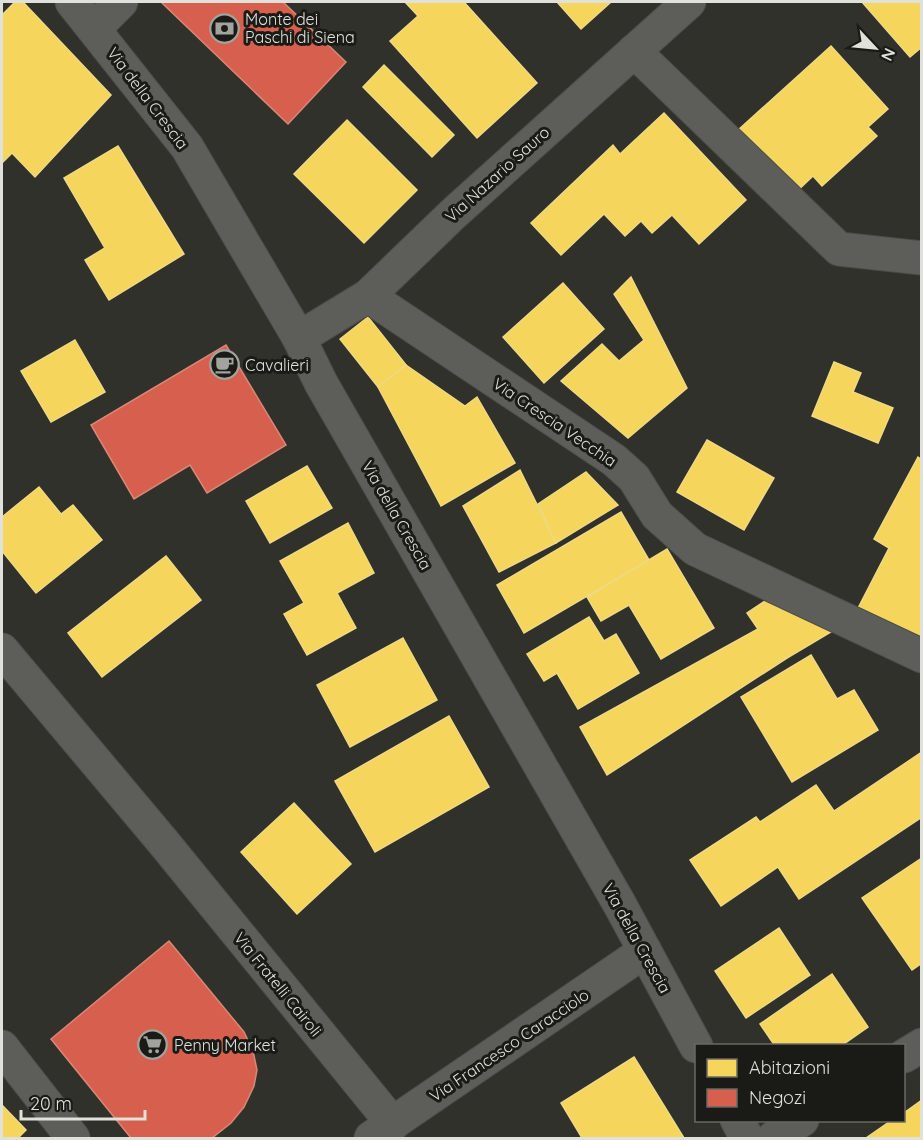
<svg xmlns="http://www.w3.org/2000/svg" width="923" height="1140" font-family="Quicksand,sans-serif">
	<rect width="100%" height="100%" fill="#30312b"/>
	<g fill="#f6d55c" stroke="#efd982" stroke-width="1.5">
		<path d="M15 2H23L111 95 35 177 12 153 2 163V15Z"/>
		<path d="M405 2H464L537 83 477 138 390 41 418 16Z"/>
		<path d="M557 2H611L581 29Z"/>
		<path d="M862 2H922V47L910 57Z"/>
		<path d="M831 46 888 109 868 127 877 136 822 186 813 176 794 194 737 131Z"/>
		<path d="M384 65 454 135 432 157 363 87Z"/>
		<path d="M664 113 746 200 699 244 672 215 652 233 641 221 625 236 604 214 561 255 531 223 613 145 620 154Z"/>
		<path d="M347 120 417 190 364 243 294 174Z"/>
		<path d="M118 146 184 254 109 300 85 260 105 248 64 178Z"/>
		<path d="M631 277 687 388 628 438 561 381 602 344 619 361 644 340 614 294Z"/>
		<path d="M563 283 604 329 544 383 503 337Z"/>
		<path d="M368 317 406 365 378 387 340 339Z"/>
		<path d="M75 340 105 392 51 422 21 371Z"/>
		<path d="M834 362 861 373 853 392 893 408 878 443 812 416Z"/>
		<path d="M406 365 465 406 477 397 515 463 441 506 378 387Z"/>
		<path d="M707 440 774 478 744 530 677 492Z"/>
		<path d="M918 457 922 460V647L854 616 889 548 874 539Z"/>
		<path d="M307 466 332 508 270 543 246 501Z"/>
		<path d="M520 470 556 543 499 572 463 506Z"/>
		<path d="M586 472 618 505 556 543 538 504Z"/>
		<path d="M39 487 61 514 73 505 102 540 36 593 2 551V517Z"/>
		<path d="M621 512 649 560 524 633 497 585Z"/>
		<path d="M348 523 374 573 337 593 356 628 307 655 284 614 304 603 280 561Z"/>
		<path d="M667 549 714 628 661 659 629 605 601 621 587 597Z"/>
		<path d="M166 556 201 600 102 677 68 633Z"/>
		<path d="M765 601 834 630 787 658 607 775 580 727 758 629 747 613Z"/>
		<path d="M589 617 604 641 616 634 639 673 578 709 557 673 544 681 527 654Z"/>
		<path d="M403 638 437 700 350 747 317 685Z"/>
		<path d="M811 655 837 699 854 690 878 730 792 782 741 697Z"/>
		<path d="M449 716 489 787 375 852 335 781Z"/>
		<path d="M922 752V817L799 899 778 867 721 906 690 860 756 817 760 822 816 785 834 811Z"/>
		<path d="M294 803 351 864 297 914 241 852Z"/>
		<path d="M922 858V963L912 970 862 898Z"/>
		<path d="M779 928 810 975 746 1018 715 971Z"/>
		<path d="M832 974 868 1027 841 1046H775L760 1024Z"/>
		<path d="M634 1057 684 1138H582L561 1103Z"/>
		<path d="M922 1100V1138H866L892 1120H904V1113Z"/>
		<path d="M2 1105 26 1130 18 1138H2Z"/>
	</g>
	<g fill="#d6604d" stroke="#d98777" stroke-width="1.5">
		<path d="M161 2H283L346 62 288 124Z"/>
		<path d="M226 345 286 445 207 493 190 465 134 499 91 425Z"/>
		<path d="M169 941 244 1032 253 1051 257 1070 254 1086 244 1107 231 1123 212 1138H131L51 1039Z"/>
	</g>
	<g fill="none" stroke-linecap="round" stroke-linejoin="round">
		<defs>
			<g id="minor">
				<path d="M72 2 187 147 299 338 321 383 620 905 696 1046"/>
				<path d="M95 28 121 2"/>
				<path d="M634 51 839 249 922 258"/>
				<path d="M368 296 614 460 634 478 657 515 695 549 922 656"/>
				<path d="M299 338 368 296 453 214 689 2"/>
				<path d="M2 650 164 843 393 1124"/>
				<path d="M2 1047 73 1138"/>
				<path d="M904 1056 922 1045"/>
				<path d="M737 1120 747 1138"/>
				<path d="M371 1138 645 951"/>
				<path d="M773 1138 802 1120"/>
			</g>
		</defs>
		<use href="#minor" stroke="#4c4d47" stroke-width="35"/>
		<use href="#minor" stroke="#5d5e5a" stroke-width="33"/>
	</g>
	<defs>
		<symbol id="bank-ring" viewBox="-11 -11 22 22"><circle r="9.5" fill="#1a1a16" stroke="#a2a39d" stroke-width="1.5"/><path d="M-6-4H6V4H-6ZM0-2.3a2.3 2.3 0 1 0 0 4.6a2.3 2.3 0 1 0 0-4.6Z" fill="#a2a39d"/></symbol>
		<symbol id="cafe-ring" viewBox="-11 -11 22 22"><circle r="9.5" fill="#1a1a16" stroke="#a2a39d" stroke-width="1.5"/><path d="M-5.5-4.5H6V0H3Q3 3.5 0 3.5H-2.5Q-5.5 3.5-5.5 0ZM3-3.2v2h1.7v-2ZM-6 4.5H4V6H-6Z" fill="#a2a39d"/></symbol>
		<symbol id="supermarket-ring" viewBox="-11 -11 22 22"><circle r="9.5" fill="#1a1a16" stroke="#a2a39d" stroke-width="1.5"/><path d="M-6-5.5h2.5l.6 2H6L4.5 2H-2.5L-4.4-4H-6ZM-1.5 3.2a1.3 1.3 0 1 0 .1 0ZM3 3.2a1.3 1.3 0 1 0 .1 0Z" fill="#a2a39d"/></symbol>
	</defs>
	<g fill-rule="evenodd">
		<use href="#bank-ring" x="208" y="12" width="33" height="33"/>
		<use href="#cafe-ring" x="208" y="348" width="33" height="33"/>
		<use href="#supermarket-ring" x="136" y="1028" width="33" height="33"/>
	</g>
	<g text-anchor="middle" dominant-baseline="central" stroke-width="6" stroke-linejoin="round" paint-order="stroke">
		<g font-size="16" fill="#e0e1da" stroke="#1a1a16" text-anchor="start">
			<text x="245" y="19">Monte dei<tspan x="245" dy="18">Paschi di Siena</tspan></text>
			<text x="245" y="365">Cavalieri</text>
			<text x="174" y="1045">Penny Market</text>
		</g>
		<g font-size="16" fill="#e0e1da" stroke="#1a1a16">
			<text transform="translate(148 98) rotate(53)">Via della Crescia</text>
			<text transform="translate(497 174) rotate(-42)">Via Nazario Sauro</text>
			<text transform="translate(555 422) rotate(34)">Via Crescia Vecchia</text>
			<text transform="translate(397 515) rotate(60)">Via della Crescia</text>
			<text transform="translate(637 938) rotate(61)">Via della Crescia</text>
			<text transform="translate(278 984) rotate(51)">Via Fratelli Cairoli</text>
			<text transform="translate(509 1045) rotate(-34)">Via Francesco Caracciolo</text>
		</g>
	</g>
	<rect width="923" height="1140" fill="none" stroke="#e0e1da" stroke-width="6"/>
	<rect x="695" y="1044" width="210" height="78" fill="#1a1a16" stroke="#696a64" stroke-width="1.5"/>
	<rect x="707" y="1059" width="30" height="18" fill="#f6d55c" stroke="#696a64" stroke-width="1.5"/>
	<text x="749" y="1074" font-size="18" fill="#e0e1da">Abitazioni</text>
	<rect x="707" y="1089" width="30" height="18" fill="#d6604d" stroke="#696a64" stroke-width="1.5"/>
	<text x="749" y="1104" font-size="18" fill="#e0e1da">Negozi</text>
	<g transform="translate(875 48) rotate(116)" stroke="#1a1a16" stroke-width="4.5" paint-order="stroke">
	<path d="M0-4.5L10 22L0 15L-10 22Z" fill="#e0e1da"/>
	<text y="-9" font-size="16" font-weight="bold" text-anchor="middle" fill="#e0e1da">N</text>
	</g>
	<path d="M21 1110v9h124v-9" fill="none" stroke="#e0e1da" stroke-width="3"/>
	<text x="30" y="1110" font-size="18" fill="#e0e1da" stroke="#1a1a16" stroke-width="4.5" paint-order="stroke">20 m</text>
</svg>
